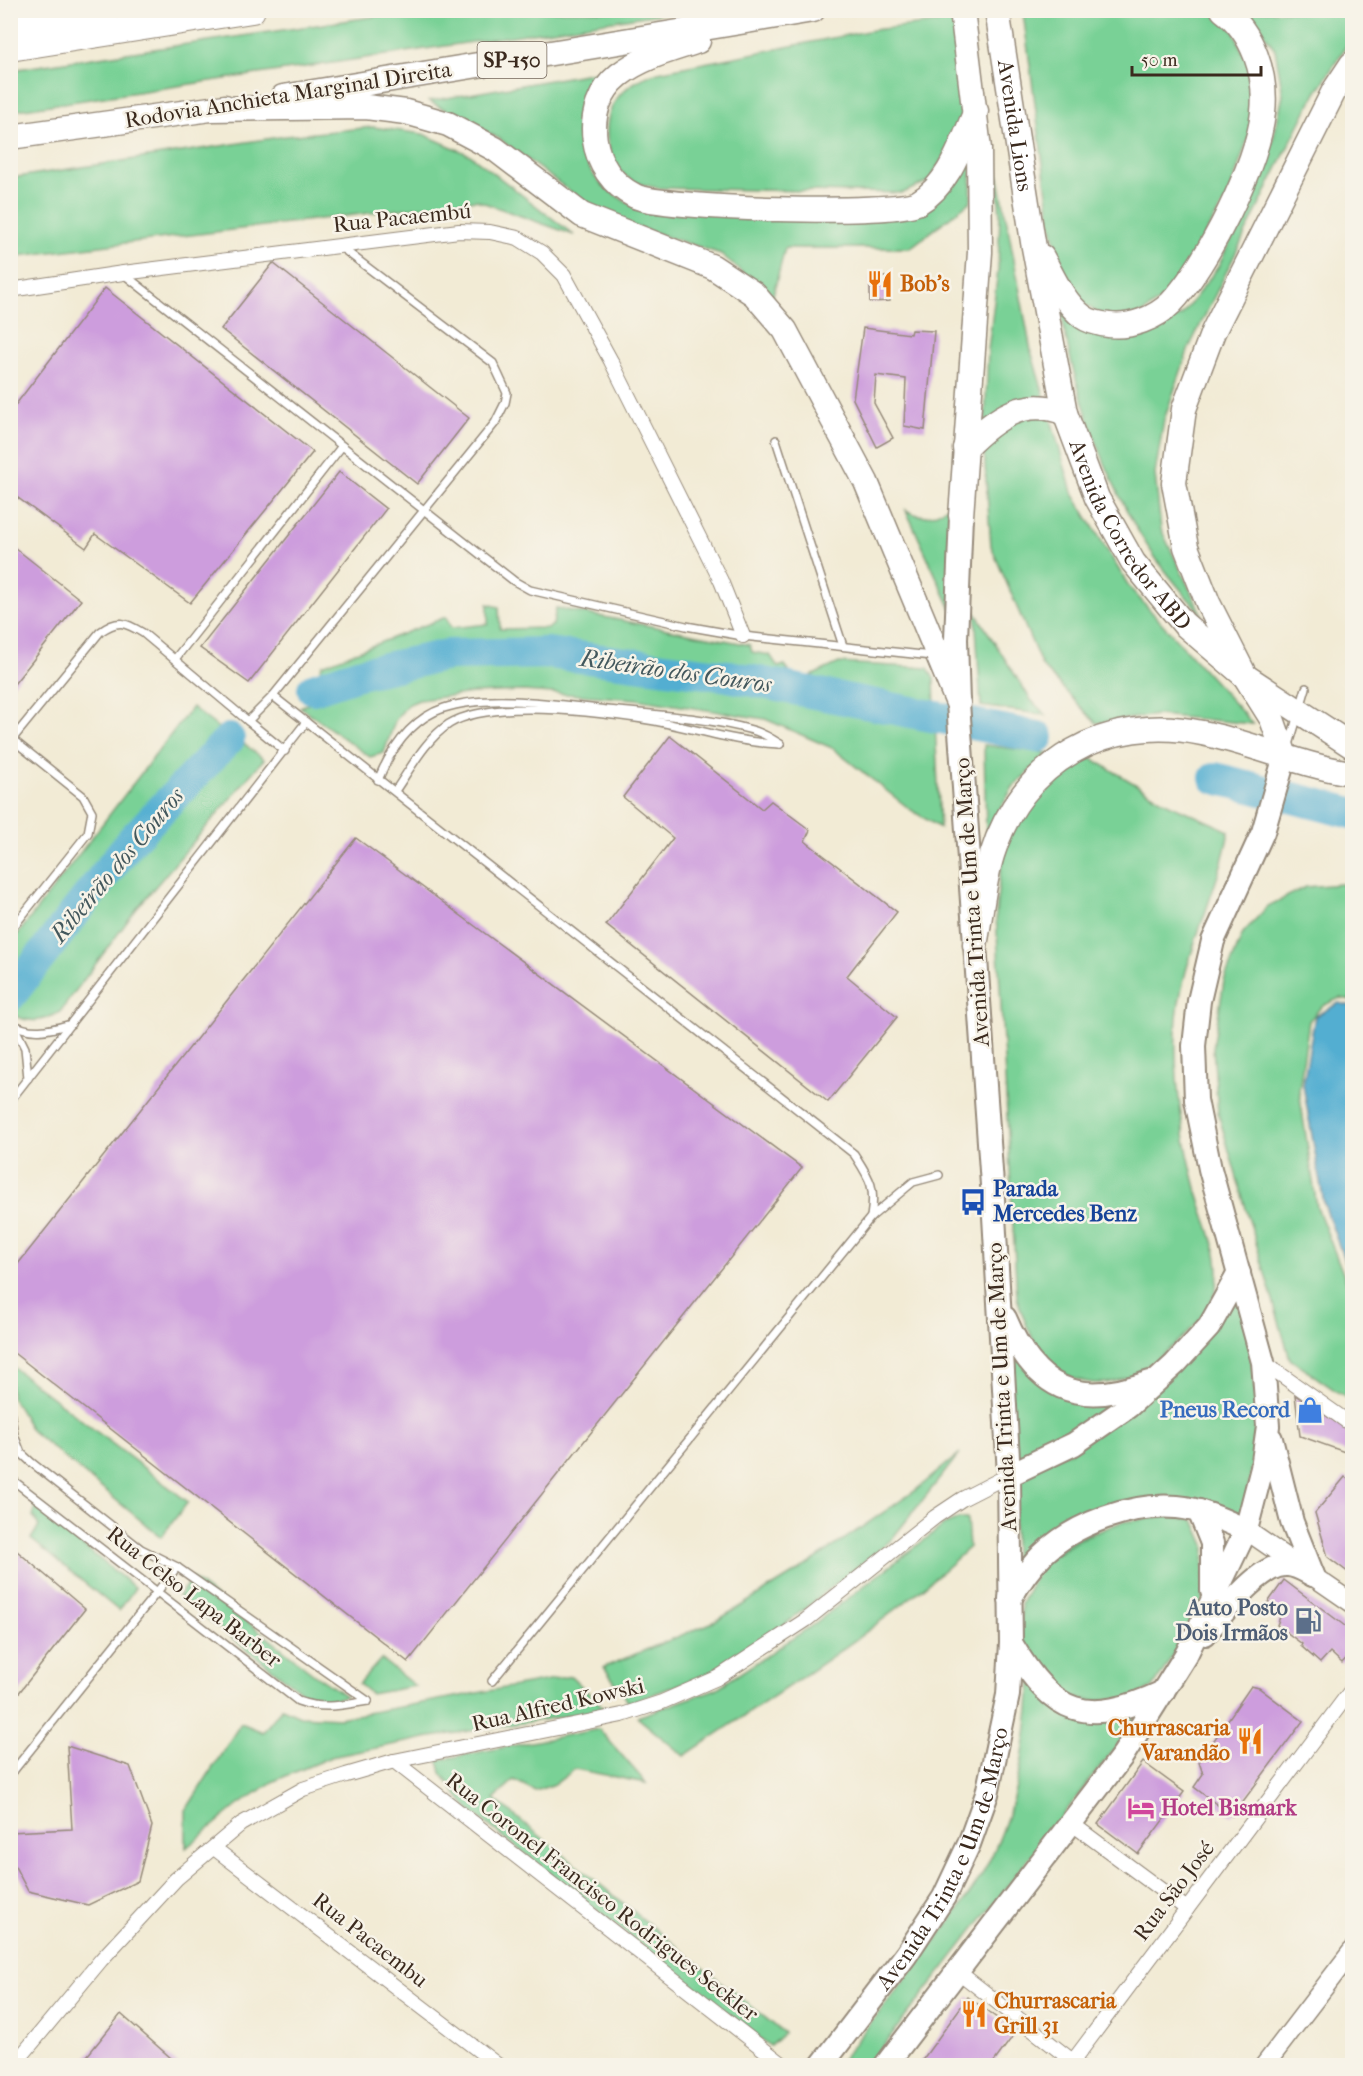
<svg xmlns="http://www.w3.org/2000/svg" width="1363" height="2076" font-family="'IM FELL French Canon',serif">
	<rect width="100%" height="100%" fill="#f7f3e8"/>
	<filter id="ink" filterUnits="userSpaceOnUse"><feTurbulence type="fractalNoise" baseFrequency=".0167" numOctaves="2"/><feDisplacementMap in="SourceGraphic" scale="12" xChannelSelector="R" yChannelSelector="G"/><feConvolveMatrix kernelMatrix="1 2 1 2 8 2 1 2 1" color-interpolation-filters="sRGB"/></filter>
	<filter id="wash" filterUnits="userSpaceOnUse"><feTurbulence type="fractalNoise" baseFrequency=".008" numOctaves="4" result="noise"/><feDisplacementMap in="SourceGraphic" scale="24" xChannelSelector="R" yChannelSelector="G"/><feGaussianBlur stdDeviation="1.35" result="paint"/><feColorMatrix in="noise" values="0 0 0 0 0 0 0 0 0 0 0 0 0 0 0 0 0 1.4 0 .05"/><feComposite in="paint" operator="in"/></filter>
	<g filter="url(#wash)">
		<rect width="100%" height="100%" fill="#f2ebd5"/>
		<g fill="#79d196" stroke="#5a7e5a" stroke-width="1.5">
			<path d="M1048 10 1212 11 1230 23 1252 73 1257 112 1228 197 1168 294 1142 314 1118 318 1098 313 1080 301 1065 280 1051 224 1023 13Z"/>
			<path d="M412 11H679L11 111V70Z"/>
			<path d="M1247 11H1352V37L1311 101 1285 153 1189 348 1164 420 1155 474 1161 529 1203 617C1188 598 1172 580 1157 560 1110 495 1073 389 1061 310L1101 334 1144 335 1182 315 1218 267 1269 158 1283 95 1275 49Z"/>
			<path d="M959 20 964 62 962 126 929 181 903 193 657 188C650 186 641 185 635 182 606 169 599 124 616 100 625 86 643 77 658 72L873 30Z"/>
			<path d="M614 69C608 88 587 133 586 150 584 178 615 196 635 207L907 214 972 151 971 201 910 248H785L772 299 721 254 605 217 498 138 429 101Z"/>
			<path d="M373 127 423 134 470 155 574 235 476 200 11 257V178L286 136Z"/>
			<path d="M993 147 1031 351 1072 492 1130 588 1253 724 1157 715 1096 723 1042 666 991 546 984 451 988 350 998 270 1000 213Z"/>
			<path d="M950 505 951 609 906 510C923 520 935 516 950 505Z"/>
			<path d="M488 604 499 607 500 629 548 628 553 625 556 608 750 645 752 652 770 655 778 667 785 665 796 683 839 663 928 668 934 679 935 711 734 674 550 650 445 649 358 668 315 682 322 665 446 617 451 628 488 624Z"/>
			<path d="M975 612 1031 700 1046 715 981 706Z"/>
			<path d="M553 660 732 686 935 722 940 828 911 810 832 748 795 732 765 719 636 699 523 691 473 693 419 700 407 705 395 721 384 753 370 757 300 707 363 681 450 662Z"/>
			<path d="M192 707 225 733 125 837 11 986V943Z"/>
			<path d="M239 740 264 759 138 907 60 1012C42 1022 30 1024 11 1014L135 850Z"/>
			<path d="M984 745 1048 753 1013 787 986 833Z"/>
			<path d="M1084 754 1169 804 1229 831C1217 899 1179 960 1176 1031 1174 1087 1183 1139 1197 1192 1204 1217 1218 1246 1218 1271 1218 1311 1184 1338 1155 1360 1129 1379 1106 1390 1076 1379 1041 1366 1027 1331 1017 1298L996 914C1000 864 1004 821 1042 785 1054 773 1071 764 1084 754Z"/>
			<path d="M1341 884 1352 887V1000L1340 998 1322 1006 1309 1021 1299 1091 1317 1207 1352 1296V1402L1290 1359 1218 1113 1213 1048 1224 981 1243 933 1268 906 1306 887Z"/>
			<path d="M1239 1293 1249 1336 1259 1430 1242 1521 1143 1499 1014 1581V1476L1071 1451Z"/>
			<path d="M1006 1336 1020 1358 1126 1404 1015 1466Z"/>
			<path d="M10 1365 188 1502 161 1537 32 1431C24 1420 20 1407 11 1398Z"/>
			<path d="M960 1453 891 1540 784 1625 713 1672 629 1703 604 1667 716 1621 798 1571 916 1490Z"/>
			<path d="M36 1507 135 1588 119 1611 31 1539 39 1526 33 1516Z"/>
			<path d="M1169 1516 1194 1520 1205 1545 1203 1600 1192 1624 1153 1688 1127 1700 1078 1701 1059 1690 1026 1651 1021 1634V1604L1041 1565 1078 1540 1121 1522Z"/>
			<path d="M959 1519H967L969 1547C883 1628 782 1690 684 1756L637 1717 716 1689 810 1627 944 1525Z"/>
			<path d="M192 1578 314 1674 346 1696 327 1701 302 1692 178 1596Z"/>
			<path d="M381 1659 415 1686 371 1694 359 1684Z"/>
			<path d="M571 1676 606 1710 431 1737 331 1757 274 1781 237 1806 186 1848V1810L241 1723 263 1732 282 1708 300 1716 339 1718Z"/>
			<path d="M1031 1680 1043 1693 1141 1708 1120 1742 868 2065 837 2066C882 2007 932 1950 973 1889 1012 1831 1028 1749 1031 1680Z"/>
			<path d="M599 1729 646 1783 575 1769 555 1784 535 1791 514 1780 494 1799 784 2033 770 2046 468 1809 441 1773 438 1760Z"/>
		</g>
		<path fill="#53aed1" stroke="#476c78" stroke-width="1.5" d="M1339 1003 1352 1006V1282L1324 1204 1303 1085 1315 1016Z"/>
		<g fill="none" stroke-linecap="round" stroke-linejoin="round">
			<g stroke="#53aed1" stroke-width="32">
				<path d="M313 689 358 674 448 655 548 653 728 676 1038 737"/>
				<path d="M1215 778 1352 813"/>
				<path d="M10 996 131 841 229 739"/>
			</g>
		</g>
		<g id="blocks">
			<g fill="#cd9ddd">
				<path d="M273 263 469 418 417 484 221 329Z"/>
				<path d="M870 277H891L890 301 870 302Z"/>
				<path d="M105 288 313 452 190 603 95 534 86 548 10 492V412Z"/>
				<path d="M863 328 910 334 911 330 934 331 925 430 904 426 906 379 876 375 874 403 893 438 877 447 853 399Z"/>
				<path d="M339 472 386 509 249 683 200 648Z"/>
				<path d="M10 544 81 600 10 689Z"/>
				<path d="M670 736 762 809 771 801 810 830 805 841 897 912 847 976 897 1017 828 1102 606 925 673 838 623 797Z"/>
				<path d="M356 838 802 1168 408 1662 10 1350V1274Z"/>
				<path d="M1295 1395 1353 1434V1455L1300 1436Z"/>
				<path d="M1345 1477 1353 1483V1576L1328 1557 1315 1513Z"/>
				<path d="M17 1551 85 1609 10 1704V1559Z"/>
				<path d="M1284 1580 1353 1632V1651L1342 1663 1330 1652 1320 1663 1301 1646 1302 1644 1277 1625 1280 1617 1267 1604Z"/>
				<path d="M1251 1686 1259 1688 1303 1721 1232 1816 1194 1787 1203 1774 1199 1762Z"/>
				<path d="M67 1746 130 1766 152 1826 138 1881 88 1905 28 1891 10 1857V1832L72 1829Z"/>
				<path d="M1143 1762 1184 1792 1138 1854 1098 1824Z"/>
				<path d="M968 1997 1016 2032 991 2066H918Z"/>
				<path d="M121 2014 180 2066H79Z"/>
			</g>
		</g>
	</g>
	<g filter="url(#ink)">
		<use href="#blocks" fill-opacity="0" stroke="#968a7a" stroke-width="1.5"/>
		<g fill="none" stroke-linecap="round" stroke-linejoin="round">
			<defs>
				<g id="service">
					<path d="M125 275 514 581 530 590 686 626 743 636 932 656"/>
					<path d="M776 440 843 646"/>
					<path d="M175 659 342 446"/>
					<path d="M273 696 854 1154C870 1179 876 1186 871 1217L913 1182 939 1175"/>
					<path d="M10 742 100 632C118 619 125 622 143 633L248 721"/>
					<path d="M1289 745 1306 688"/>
					<path d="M285 751 248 721 273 696 495 423 505 403 507 393 493 363 342 248"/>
					<path d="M378 780C391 749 411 719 444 708 489 693 561 705 607 710 655 715 706 717 752 730 763 733 771 738 780 744"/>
					<path d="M395 791C411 768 425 740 449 724 493 697 604 713 655 721 697 729 738 743 780 744"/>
					<path d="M10 931 88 833 92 812 83 796 13 740"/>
					<path d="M10 1022C30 1036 50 1030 71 1024"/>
					<path d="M13 1024 25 1048 28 1078"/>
					<path d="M10 1101 306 722"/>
					<path d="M10 1410 14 1435 10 1445"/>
					<path d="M14 1435 21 1453 32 1463 141 1549 177 1567 368 1701"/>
					<path d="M10 1478 298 1701C323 1710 343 1705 368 1701"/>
					<path d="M492 1681 871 1217"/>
					<path d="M10 1775 177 1567"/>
					<path d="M10 2054 25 2066"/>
					<path d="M523 2066 527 2063 544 2066"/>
				</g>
				<g id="minor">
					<path d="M10 290 123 273 459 231 490 232 518 238 542 253 564 275 611 361 721 581 743 636"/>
					<path d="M1263 1362 1352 1425"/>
					<path d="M394 1761 785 2066"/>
					<path d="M1071 1823 1187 1909"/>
					<path d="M214 1848 499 2066"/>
					<path d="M956 1970 1079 2066"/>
					<path d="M18 2060 101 1960 176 1879 241 1824 303 1789 346 1775 394 1761 622 1715 662 1702 717 1678 806 1620 935 1517 962 1499 1009 1475"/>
					<path d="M1073 2061 1352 1689"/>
				</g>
				<g id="tertiary">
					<path d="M1246 1530 1352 1603"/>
					<path d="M1264 2066 1352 1951"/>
				</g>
				<g id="primary">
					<path d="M1005 1318C1035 1389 1076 1409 1150 1382"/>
					<path d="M1271 1439 1292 1522 1313 1575"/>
					<path d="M1009 1475 1074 1444 1129 1406 1175 1364 1209 1327 1239 1273"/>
					<path d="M1199 1511 1212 1543V1591"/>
					<path d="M1010 1599C1019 1583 1029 1568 1042 1555 1075 1523 1132 1503 1177 1507 1201 1509 1224 1520 1246 1530"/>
					<path d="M1205 1634C1221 1616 1260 1563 1287 1565 1296 1565 1305 1571 1313 1575"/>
					<path d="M1011 1643C1054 1716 1086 1727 1163 1692"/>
					<path id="s1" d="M821 2066 906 1955 944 1897 969 1844 987 1794 1008 1695 1011 1643 1009 1475 993 1199 958 703 956 639 961 516"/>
					<path d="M885 2066 1123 1755 1187 1653 1246 1530 1262 1468 1268 1426 1263 1362 1210 1169 1196 1100 1194 1046 1199 1001 1213 941 1263 832 1285 756"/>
				</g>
				<g id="trunk">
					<path id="s2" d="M997 10 1033 242 1065 413 1097 498 1133 562 1184 624 1245 676 1352 746"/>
					<path d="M698 41C671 50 642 57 619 75 579 107 589 174 635 196 661 209 896 216 919 202 950 184 962 142 976 111"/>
					<path d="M283 97 813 10"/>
					<path d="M211 109 366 107 406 112 448 124 495 149 582 215 713 267 754 294 785 330 866 482 958 703"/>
					<path d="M10 137 225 107"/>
					<path d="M1042 257C1053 277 1064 303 1083 317 1090 322 1100 324 1109 325 1130 328 1156 318 1171 303 1206 267 1259 162 1263 112 1267 75 1253 32 1223 10"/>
					<path d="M965 448C994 419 1024 396 1065 413"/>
					<path d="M961 516 980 252 979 149 962 10"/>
					<path d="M1285 756 1272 719 1245 676 1208 603 1186 547 1174 483 1184 409 1213 332 1334 91 1352 64"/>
					<path d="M975 945C981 916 983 884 992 855 1021 761 1108 713 1202 733 1253 743 1301 766 1352 773"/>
				</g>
				<g id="motorway">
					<path d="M10 25 107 10"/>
					<path d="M10 48 252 10"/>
				</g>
			</defs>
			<use href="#service" stroke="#968a7a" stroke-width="10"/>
			<use href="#minor" stroke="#968a7a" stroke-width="16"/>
			<use href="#tertiary" stroke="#968a7a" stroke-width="21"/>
			<use href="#primary" stroke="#968a7a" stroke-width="26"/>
			<use href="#trunk" stroke="#968a7a" stroke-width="27"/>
			<use href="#motorway" stroke="#968a7a" stroke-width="28"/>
			<use href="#service" stroke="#fff" stroke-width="7"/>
			<use href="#minor" stroke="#fff" stroke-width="14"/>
			<use href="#tertiary" stroke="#fff" stroke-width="18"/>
			<use href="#primary" stroke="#fff" stroke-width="22"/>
			<use href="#trunk" stroke="#fff" stroke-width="24"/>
			<use href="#motorway" stroke="#fff" stroke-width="26"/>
		</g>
	</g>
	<defs>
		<symbol id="restaurant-bare" viewBox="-9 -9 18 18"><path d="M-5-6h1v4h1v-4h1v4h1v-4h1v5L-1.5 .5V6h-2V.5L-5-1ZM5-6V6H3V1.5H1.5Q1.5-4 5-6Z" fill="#e8710a" stroke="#f7f3e8" stroke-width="2.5" paint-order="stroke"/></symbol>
		<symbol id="bus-bare" viewBox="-9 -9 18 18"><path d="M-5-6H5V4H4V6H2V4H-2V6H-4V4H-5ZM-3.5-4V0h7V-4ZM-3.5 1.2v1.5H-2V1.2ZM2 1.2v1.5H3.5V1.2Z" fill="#1a4fb4" stroke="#f7f3e8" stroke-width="2.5" paint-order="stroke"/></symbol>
		<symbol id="shop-bare" viewBox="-9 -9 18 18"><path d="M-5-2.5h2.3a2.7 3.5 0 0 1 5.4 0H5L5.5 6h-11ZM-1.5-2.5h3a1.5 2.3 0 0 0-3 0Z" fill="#3f7fe0" stroke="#f7f3e8" stroke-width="2.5" paint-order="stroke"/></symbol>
		<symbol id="fuel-bare" viewBox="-9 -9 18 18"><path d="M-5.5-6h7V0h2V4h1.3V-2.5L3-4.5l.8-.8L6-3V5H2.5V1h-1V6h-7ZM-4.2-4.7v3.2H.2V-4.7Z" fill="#5c6f8a" stroke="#f7f3e8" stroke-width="2.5" paint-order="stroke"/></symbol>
		<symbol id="hotel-bare" viewBox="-9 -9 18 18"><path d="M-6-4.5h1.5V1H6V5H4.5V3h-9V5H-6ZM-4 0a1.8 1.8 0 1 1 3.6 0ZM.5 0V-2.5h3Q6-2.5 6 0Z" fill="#d1479c" stroke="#f7f3e8" stroke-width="2.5" paint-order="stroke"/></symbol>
	</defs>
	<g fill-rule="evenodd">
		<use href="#restaurant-bare" x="861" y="265" width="38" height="38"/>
		<use href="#bus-bare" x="954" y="1183" width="38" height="38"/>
		<use href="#shop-bare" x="1291" y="1391" width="38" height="38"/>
		<use href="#fuel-bare" x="1289" y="1602" width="38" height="38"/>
		<use href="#restaurant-bare" x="1231" y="1722" width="38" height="38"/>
		<use href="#hotel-bare" x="1122" y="1789" width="38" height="38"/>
		<use href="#restaurant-bare" x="955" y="1995" width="38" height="38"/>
	</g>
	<g text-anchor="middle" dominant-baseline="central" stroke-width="5" stroke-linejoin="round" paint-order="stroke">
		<rect fill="#f7f3e8" stroke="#73665b" stroke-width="1.5" x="477.5" y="42" width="69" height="36" rx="4.5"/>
		<g font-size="21" font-weight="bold" fill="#3b2a1e">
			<text x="512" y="60">SP-150</text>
		</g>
		<g font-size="22" fill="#3b2a1e" stroke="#f7f3e8">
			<text transform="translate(288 95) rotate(-9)">Rodovia Anchieta Marginal Direita</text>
			<text stroke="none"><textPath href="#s2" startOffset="117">Avenida Lions</textPath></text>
			<text transform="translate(402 218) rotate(-6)">Rua Pacaembú</text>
			<text stroke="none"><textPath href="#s2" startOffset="548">Avenida Corredor ABD</textPath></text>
			<text transform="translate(972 902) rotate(-94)">Avenida Trinta e Um de Março</text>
			<text transform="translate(1002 1387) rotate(-93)">Avenida Trinta e Um de Março</text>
			<text transform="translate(194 1597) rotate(38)">Rua Celso Lapa Barber</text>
			<text transform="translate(558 1705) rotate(-13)">Rua Alfred Kowski</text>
			<text stroke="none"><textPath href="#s1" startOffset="244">Avenida Trinta e Um de Março</textPath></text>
			<text transform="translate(1174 1891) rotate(-53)">Rua São José</text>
			<text transform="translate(602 1897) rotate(38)">Rua Coronel Francisco Rodrigues Seckler</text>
			<text transform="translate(370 1940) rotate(38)">Rua Pacaembu</text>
		</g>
		<g font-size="22" font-weight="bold" fill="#c56008" stroke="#f7f3e8" text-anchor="start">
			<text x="900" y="284">Bob's</text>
			<text x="1230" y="1728" text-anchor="end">Churrascaria<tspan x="1230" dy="25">Varandão</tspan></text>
			<text x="994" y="2001">Churrascaria<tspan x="994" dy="25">Grill 31</tspan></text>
		</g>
		<g font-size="22" font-weight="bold" fill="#164399" stroke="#f7f3e8" text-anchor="start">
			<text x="993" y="1189">Parada<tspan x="993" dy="25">Mercedes Benz</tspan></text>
		</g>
		<g font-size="22" font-weight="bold" fill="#366cbe" stroke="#f7f3e8" text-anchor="end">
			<text x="1290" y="1410">Pneus Record</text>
		</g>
		<g font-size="22" font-weight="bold" fill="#4e5e75" stroke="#f7f3e8" text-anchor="end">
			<text x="1288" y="1608">Auto Posto<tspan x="1288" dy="25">Dois Irmãos</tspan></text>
		</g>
		<g font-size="22" font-weight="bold" fill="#b23c85" stroke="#f7f3e8" text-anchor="start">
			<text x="1161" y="1808">Hotel Bismark</text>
		</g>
		<g font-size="24" font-style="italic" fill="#43585d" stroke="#f7f3e8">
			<text transform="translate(676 671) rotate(8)">Ribeirão dos Couros</text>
			<text transform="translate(117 865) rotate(-50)">Ribeirão dos Couros</text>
		</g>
	</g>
	<rect width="1363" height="2076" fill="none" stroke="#f7f3e8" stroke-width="36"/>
	<path d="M1132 66v9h129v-9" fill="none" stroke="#3b2a1e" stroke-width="3"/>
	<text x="1141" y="66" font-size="18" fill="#3b2a1e" stroke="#f7f3e8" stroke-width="4.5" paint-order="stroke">50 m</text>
</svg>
